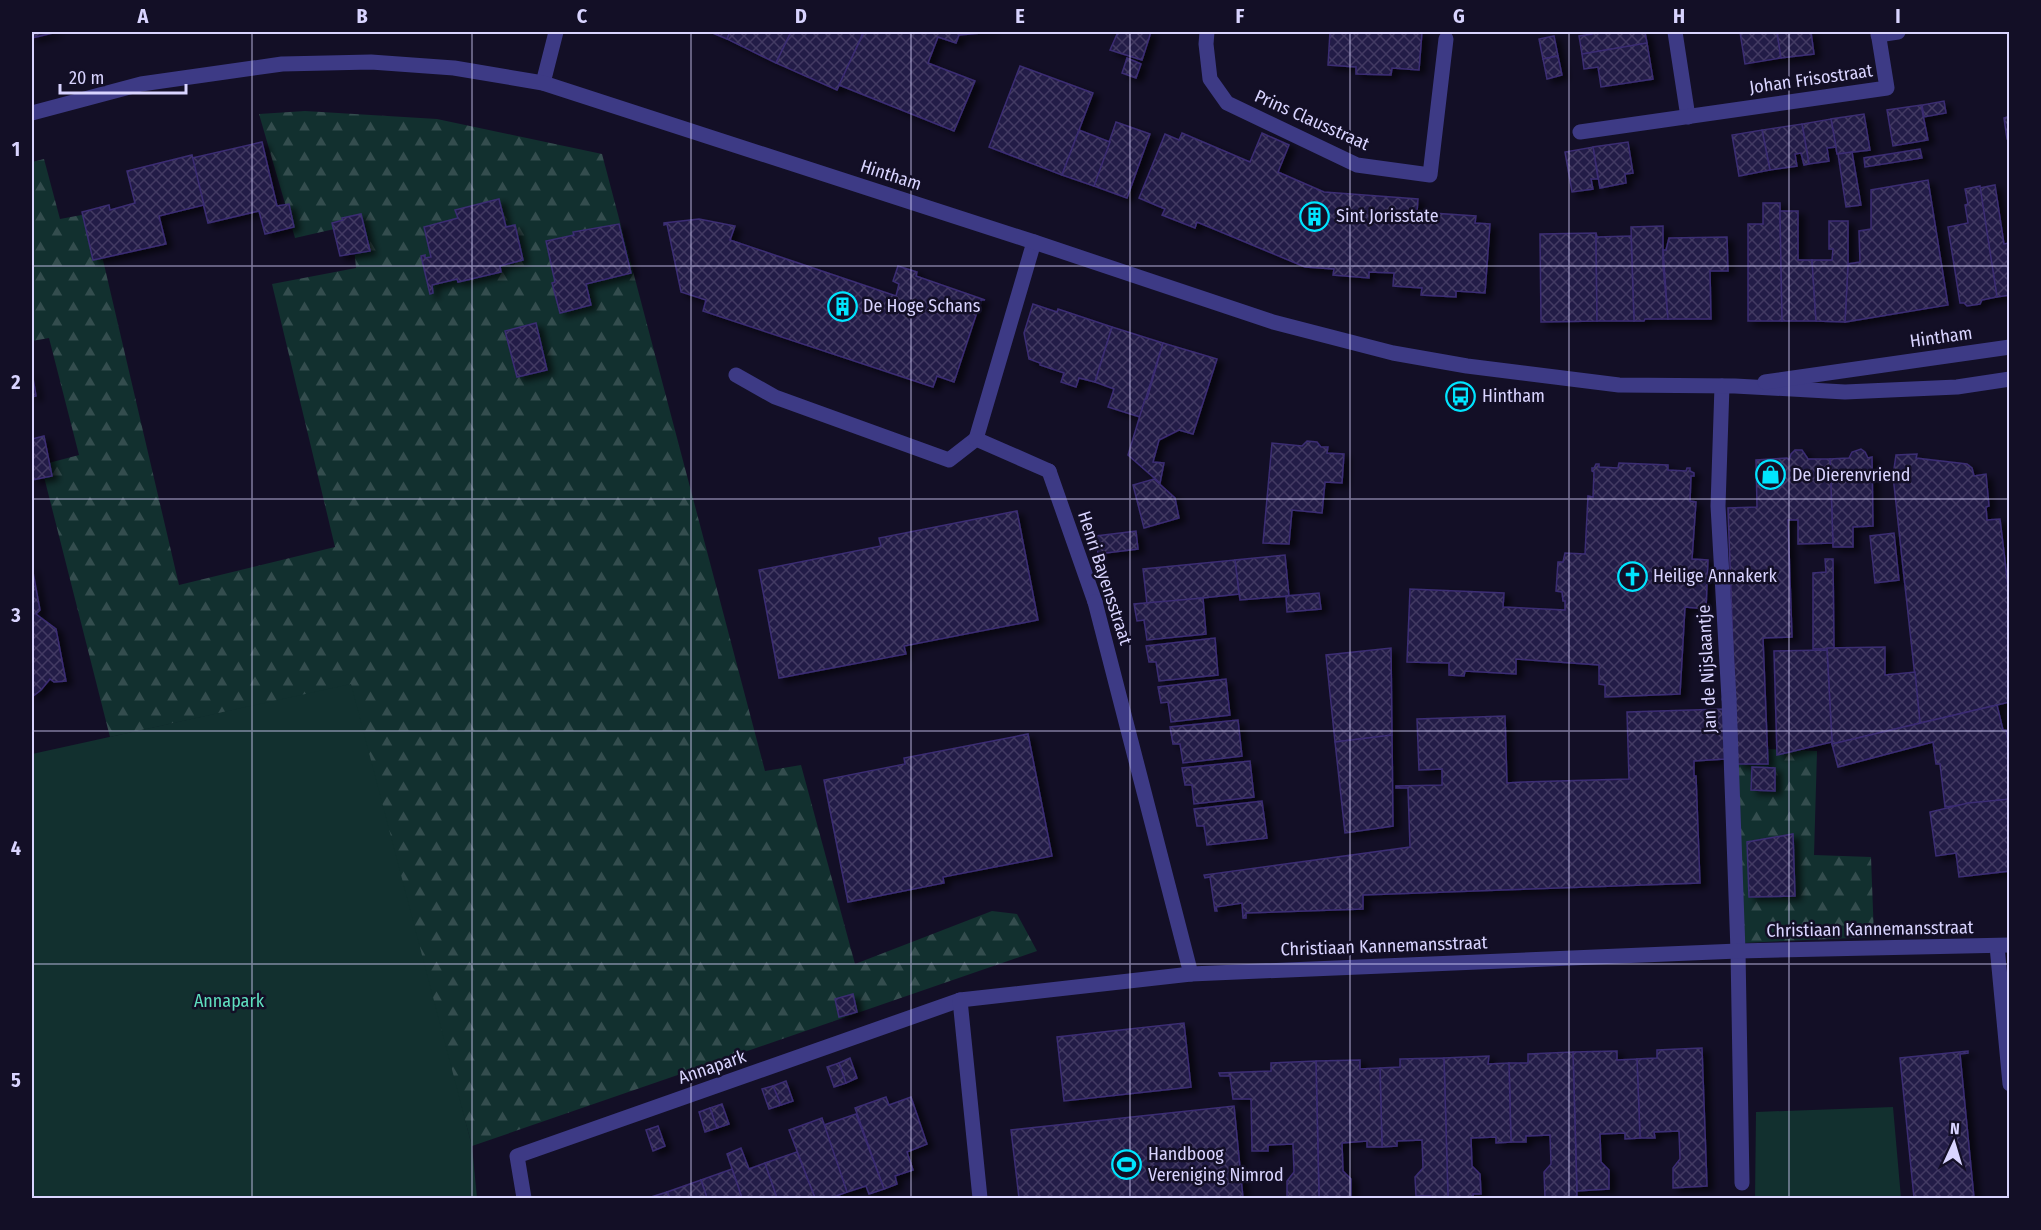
<svg xmlns="http://www.w3.org/2000/svg" width="2041" height="1230" font-family="'Fira Sans Condensed',sans-serif">
	<defs>
		<pattern id="forest-firs" width="22" height="20" patternUnits="userSpaceOnUse" patternTransform="scale(1.5)"><rect width="22" height="20" fill="#12302f"/><path d="M5 1l3.5 6h-7zM16 11l3.5 6h-7z" fill="#344d4e"/></pattern>
		<pattern id="building-cross-hatch" width="8" height="8" patternUnits="userSpaceOnUse" patternTransform="scale(1.5)"><rect width="8" height="8" fill="#241b47"/><path d="M0 0l8 8M0 8l8-8" fill="none" stroke="#433b63"/></pattern>
		<filter id="shadow"><feDropShadow dx="6" dy="4" stdDeviation="3" flood-color="#0009"/></filter>
	</defs>
	<rect width="100%" height="100%" fill="#130f26"/>
	<g fill="url(#forest-firs)">
		<path d="M305 111 437 119 602 154 765 771 801 765 855 964 992 911 1017 914 1037 951 472 1146 456 1088 415 1085 351 685 110 737 41 465 79 455 49 338 32 341V162L44 159 60 219 92 213 179 585 335 547 272 284 356 268 352 225 295 238 259 114Z"/>
		<path d="M1737 748 1817 751 1814 855 1871 857 1874 937 1742 943Z"/>
	</g>
	<g fill="#12302f">
		<path d="M351 684 472 1146 477 1198H32V754Z"/>
		<path d="M1893 1107 1901 1198H1755L1756 1112Z"/>
	</g>
	<g fill="url(#building-cross-hatch)" stroke="#3b2d73" stroke-width="1.5" filter="url(#shadow)">
		<path d="M32 32H57L32 38Z"/>
		<path d="M710 32H730L727 39Z"/>
		<path d="M730 32H791L776 63 727 39Z"/>
		<path d="M791 32 863 33 837 90 776 63Z"/>
		<path d="M864 32H993L959 35 956 43 938 37 928 63 975 81 954 131 839 85Z"/>
		<path d="M1118 32H1151L1142 60 1110 50Z"/>
		<path d="M1330 32H1422L1419 70 1392 68 1391 75 1356 74V67L1328 65Z"/>
		<path d="M1592 32H1645L1647 43 1582 54 1579 36 1592 34Z"/>
		<path d="M1740 32H1777L1781 58 1745 64Z"/>
		<path d="M1777 32H1811L1814 54 1781 58Z"/>
		<path d="M1554 36 1558 56 1543 59 1539 39Z"/>
		<path d="M1647 43 1653 79 1601 87 1598 67 1584 69 1582 54Z"/>
		<path d="M1558 56 1562 75 1547 79 1543 59Z"/>
		<path d="M1127 58 1141 64 1136 78 1122 73Z"/>
		<path d="M1020 66 1093 93 1062 175 989 147Z"/>
		<path d="M1944 101 1946 113 1924 117 1922 105Z"/>
		<path d="M1921 105 1928 140 1893 146 1887 110Z"/>
		<path d="M1864 114 1870 150 1837 154 1831 119Z"/>
		<path d="M2010 116V139H2007L2004 118Z"/>
		<path d="M1831 119 1836 147 1827 148 1829 161 1809 164 1802 124Z"/>
		<path d="M1116 122 1150 134 1127 198 1094 186Z"/>
		<path d="M1802 124 1809 164 1804 165 1801 153 1795 154 1797 166 1770 170 1762 130Z"/>
		<path d="M1079 130 1110 142 1094 186 1062 175Z"/>
		<path d="M1762 130 1770 170 1739 176 1732 135Z"/>
		<path d="M1182 133 1250 162 1262 133 1289 145 1278 172 1324 192 1418 199 1417 212 1476 216 1475 223 1490 224 1485 293 1456 291V297L1421 295 1422 288 1393 286 1394 273 1369 272V278L1333 275 1334 269 1305 267 1197 222 1195 228 1162 215 1165 209 1139 198 1165 134 1179 140Z"/>
		<path d="M262 142 277 206 289 204 294 227 265 234 259 211 208 223 192 158Z"/>
		<path d="M1628 142 1633 173 1625 174 1626 183 1600 188 1593 147Z"/>
		<path d="M1593 147 1598 179H1591L1593 189 1572 192 1565 152Z"/>
		<path d="M1920 149 1922 158 1865 167 1864 158Z"/>
		<path d="M1852 152 1861 205 1846 207 1838 154Z"/>
		<path d="M192 155 204 205 159 216 166 244 93 260 82 212 109 205 110 210 135 203 127 171Z"/>
		<path d="M1928 180 1948 305 1845 322 1848 264 1860 262 1859 231 1871 229V190Z"/>
		<path d="M1995 185 2004 244 2010 243V295L1997 297 1979 188Z"/>
		<path d="M1980 186 1997 297 1982 300 1980 304 1967 306 1964 303H1960L1948 227 1968 223 1965 205 1968 204 1965 189Z"/>
		<path d="M499 199 506 227 515 225 523 260 500 266 501 272 458 282 457 279 432 285 433 293 430 294 421 256 425 255V258L431 257 424 227 458 218 455 210Z"/>
		<path d="M1763 203H1780L1782 321H1748V224H1763Z"/>
		<path d="M1780 211H1798V260H1812L1816 321H1782Z"/>
		<path d="M361 214 370 251 340 256 332 223 343 220 342 218Z"/>
		<path d="M699 219 735 226 730 240 896 296 899 284 893 281 898 266 917 272 916 276 985 300H981L954 382 937 376 933 387 703 311 706 300 681 292 667 224 664 225V223Z"/>
		<path d="M1829 221H1848V264L1845 322 1816 321 1812 260H1832L1833 249H1829Z"/>
		<path d="M619 224 631 273 586 284 591 305 560 313 552 283 555 282 546 241 574 235 573 232Z"/>
		<path d="M1663 226V265L1668 319H1645L1644 321H1634L1631 227Z"/>
		<path d="M1596 233 1597 321 1541 322 1540 234Z"/>
		<path d="M1596 233 1597 237 1631 236 1634 321H1597Z"/>
		<path d="M1727 237 1728 271H1710L1711 319H1668L1663 250H1666L1669 238Z"/>
		<path d="M1033 304 1057 312 1058 309 1112 327 1095 382 1079 378 1076 387 1061 382 1064 373 1040 365V363L1029 359 1024 333Z"/>
		<path d="M536 323 547 370 517 377 505 331Z"/>
		<path d="M1112 327 1163 343 1140 417 1108 407 1114 389 1095 382Z"/>
		<path d="M1163 343 1217 359 1193 434 1179 430 1159 440 1153 462 1164 463 1160 483 1128 455 1145 399H1147Z"/>
		<path d="M32 372 36 396 32 397Z"/>
		<path d="M44 436 52 476 32 480V439Z"/>
		<path d="M1307 441 1317 442 1321 447H1328L1327 453 1344 454 1342 483 1325 482 1322 513 1292 510 1289 544 1263 543 1272 443 1302 446Z"/>
		<path d="M1861 449 1865 452 1868 458 1872 457 1873 526 1853 527V547H1833L1830 459 1849 458 1852 452Z"/>
		<path d="M1795 450H1802L1808 459H1830L1833 543 1798 544V520H1788L1792 637 1763 638 1768 764H1737L1728 508 1757 507 1756 460 1787 458 1789 460 1791 454Z"/>
		<path d="M1917 454 1916 458 1967 464 1972 468 1974 476 1986 474 1989 506 1986 507 1987 520 2000 519 2010 603V702L1920 723 1893 476 1896 455Z"/>
		<path d="M1619 463 1668 465V470L1686 471 1687 468H1690V471L1694 473V476H1691L1690 501 1696 502 1692 559 1708 560 1706 609 1685 607 1680 694 1605 697V685L1599 684V665L1516 659V674L1465 671 1464 676 1449 675V663L1407 662 1410 589 1504 593 1503 607 1565 610V601H1563L1562 592 1556 591 1558 562H1563L1565 553 1585 554 1588 496 1593 497 1594 472 1592 471V468H1594L1596 464H1599V467L1618 468Z"/>
		<path d="M1154 479 1175 498 1179 518 1144 528 1133 485Z"/>
		<path d="M1017 511 1038 620 904 646 906 654 779 678 759 570 881 546 879 538Z"/>
		<path d="M1136 531 1138 549 1098 554 1096 536Z"/>
		<path d="M1894 533 1899 580 1875 583 1870 536Z"/>
		<path d="M1285 555 1289 596 1240 600 1235 560Z"/>
		<path d="M1825 559H1833L1834 649H1813V573L1826 572Z"/>
		<path d="M1235 560 1239 594 1147 604 1143 569Z"/>
		<path d="M32 567 40 610 36 614 56 629 66 681 54 682 50 679 41 690 32 697Z"/>
		<path d="M1319 593 1321 609 1287 612 1286 596Z"/>
		<path d="M1203 598 1206 634 1147 640 1144 620 1137 621 1134 604Z"/>
		<path d="M1215 638 1218 675 1159 681 1156 662H1149L1146 646Z"/>
		<path d="M1885 647V675L1915 672 1920 723 1832 744 1827 648Z"/>
		<path d="M1391 648 1392 735 1335 742 1326 655Z"/>
		<path d="M1827 650 1832 742 1777 755 1774 651Z"/>
		<path d="M1226 679 1230 715 1171 722 1168 702 1161 703 1158 687Z"/>
		<path d="M1997 705 2003 730H2006L2010 753V799L1945 807 1940 764H1936L1933 742 1838 767 1832 744Z"/>
		<path d="M1724 709 1725 759 1694 761V776H1696L1700 883 1363 895V909L1246 913V918H1243L1242 903 1216 907 1217 911H1215L1210 877 1205 878 1204 875 1410 847 1408 788H1396V786L1442 785V769L1419 770 1417 719 1505 716 1507 783 1523 782 1629 779 1627 712Z"/>
		<path d="M1238 720 1242 756 1183 763 1180 744H1173L1170 727Z"/>
		<path d="M1028 734 1052 856 943 877 944 883 848 902 824 780 905 764 904 758Z"/>
		<path d="M1392 735 1393 826 1345 833 1335 742Z"/>
		<path d="M1250 761 1254 797 1194 804 1192 785H1185L1182 768Z"/>
		<path d="M1752 767 1775 768V791L1751 790Z"/>
		<path d="M2010 799V871L1959 877 1956 853 1936 856 1930 812 1968 803Z"/>
		<path d="M1262 801 1267 838 1207 845 1204 826H1197L1194 809Z"/>
		<path d="M1793 834 1795 896 1749 897 1747 842Z"/>
		<path d="M853 994 857 1012 839 1017 835 999Z"/>
		<path d="M1184 1023 1191 1087 1064 1101 1057 1037Z"/>
		<path d="M1702 1048 1707 1186 1673 1188V1168L1680 1159 1679 1131 1654 1132 1655 1138H1640L1637 1059 1657 1058V1050Z"/>
		<path d="M1617 1051V1060L1637 1059 1640 1138 1625 1139V1133L1600 1134 1601 1162 1609 1170V1189L1577 1191 1573 1052Z"/>
		<path d="M1968 1051V1053L1960 1054 1974 1198H1914L1900 1058Z"/>
		<path d="M1573 1052 1577 1198H1545L1544 1172 1551 1164 1550 1135 1526 1136V1142H1511L1509 1063H1528V1054Z"/>
		<path d="M1489 1056 1488 1064 1509 1063 1511 1142 1496 1143V1137L1471 1138 1472 1166 1480 1174 1481 1194H1473V1198H1448L1444 1058Z"/>
		<path d="M850 1058 857 1078 846 1083 839 1063Z"/>
		<path d="M1444 1058 1448 1198H1430V1196H1416L1415 1177 1423 1168 1422 1140 1397 1141V1146L1382 1147 1380 1068 1400 1067V1059Z"/>
		<path d="M1360 1060V1069L1380 1068 1382 1147H1367V1141L1342 1143 1343 1171 1351 1179V1198H1319L1316 1061Z"/>
		<path d="M1316 1061 1319 1198H1287V1181L1294 1172 1293 1144 1268 1145V1151H1252L1251 1099H1233L1230 1076H1220L1219 1073 1271 1071V1063Z"/>
		<path d="M839 1063 846 1083 834 1087 827 1067Z"/>
		<path d="M786 1081 793 1101 781 1105 773 1086Z"/>
		<path d="M773 1086 781 1105 769 1109 762 1089Z"/>
		<path d="M886 1097 889 1105 911 1097 927 1144 907 1152 913 1170 895 1176 897 1184 884 1189 855 1108Z"/>
		<path d="M722 1104 729 1124 717 1128 710 1108Z"/>
		<path d="M1234 1106 1243 1198H1019L1011 1130Z"/>
		<path d="M710 1108 717 1128 705 1132 699 1112Z"/>
		<path d="M856 1114 884 1189 869 1194 866 1186 847 1192 824 1125Z"/>
		<path d="M822 1118 847 1192 831 1198H815L789 1130Z"/>
		<path d="M658 1126 665 1146 653 1151 646 1130Z"/>
		<path d="M741 1148 749 1169 765 1163 777 1198H742L727 1154Z"/>
		<path d="M797 1152 815 1198H777L765 1163Z"/>
		<path d="M732 1169 742 1198H707L701 1180Z"/>
		<path d="M701 1180 707 1198H670L667 1192Z"/>
		<path d="M667 1192 670 1198H648Z"/>
	</g>
	<g fill="none" stroke-linecap="round" stroke-linejoin="round">
		<g stroke="#3d3a85" stroke-width="15">
			<path d="M1207 32 1206 44 1210 79 1227 103 1357 165 1430 175 1446 39"/>
			<path d="M1878 35 1898 32"/>
			<path d="M736 375 775 397 949 460 976 439"/>
			<path d="M1722 386 1718 506 1729 699"/>
			<path d="M1738 951 1742 1183"/>
			<path d="M524 1198 517 1156 960 1000"/>
		</g>
		<g stroke="#3d3a85" stroke-width="15">
			<path d="M1049 471 1095 602"/>
			<path d="M1729 699 1738 951"/>
		</g>
		<g stroke="#3d3a85" stroke-width="15">
			<path d="M1675 32 1688 117"/>
			<path d="M543 83 556 32"/>
			<path d="M1580 132 1887 88 1878 32"/>
			<path d="M1034 242 976 439 1049 471"/>
			<path d="M1095 602 1191 974"/>
			<path d="M1997 946 2010 1084"/>
			<path d="M980 1198 960 1000 1191 974 1738 951 2010 945"/>
		</g>
		<g stroke="#3d3a85" stroke-width="15">
			<path d="M32 113 141 84 282 64 371 62 454 68 543 83 1034 242 1273 322 1393 353 1467 366 1619 385 1735 386 1845 392 1957 387 2010 379"/>
			<path d="M1765 382 2010 347"/>
		</g>
	</g>
	<path fill="none" stroke="#d9d4ff" stroke-width="1.5" stroke-opacity="0.55" d="M252 32V1198M472 32V1198M691 32V1198M911 32V1198M1130 32V1198M1350 32V1198M1569 32V1198M1789 32V1198M32 266H2010M32 499H2010M32 731H2010M32 964H2010"/>
	<defs>
		<symbol id="building-ring" viewBox="-11 -11 22 22"><circle r="9.5" fill="#130f26" stroke="#00e5ff" stroke-width="1.5"/><path d="M-4-6H4V6H1V3H-1V6H-4ZM-2.5-4.3h1.7v1.8h-1.7ZM.8-4.3h1.7v1.8H.8ZM-2.5-1h1.7V.8h-1.7ZM.8-1h1.7V.8H.8Z" fill="#00e5ff"/></symbol>
		<symbol id="bus-ring" viewBox="-11 -11 22 22"><circle r="9.5" fill="#130f26" stroke="#00e5ff" stroke-width="1.5"/><path d="M-5-6H5V4H4V6H2V4H-2V6H-4V4H-5ZM-3.5-4V0h7V-4ZM-3.5 1.2v1.5H-2V1.2ZM2 1.2v1.5H3.5V1.2Z" fill="#00e5ff"/></symbol>
		<symbol id="shop-ring" viewBox="-11 -11 22 22"><circle r="9.5" fill="#130f26" stroke="#00e5ff" stroke-width="1.5"/><path d="M-5-2.5h2.3a2.7 3.5 0 0 1 5.4 0H5L5.5 6h-11ZM-1.5-2.5h3a1.5 2.3 0 0 0-3 0Z" fill="#00e5ff"/></symbol>
		<symbol id="church-ring" viewBox="-11 -11 22 22"><circle r="9.5" fill="#130f26" stroke="#00e5ff" stroke-width="1.5"/><path d="M-1.2-6h2.4v3.5h3.3v2.4h-3.3V6h-2.4V-.1h-3.3v-2.4h3.3Z" fill="#00e5ff"/></symbol>
		<symbol id="stadium-ring" viewBox="-11 -11 22 22"><circle r="9.5" fill="#130f26" stroke="#00e5ff" stroke-width="1.5"/><path d="M0-5a6.5 5 0 1 0 0 10a6.5 5 0 1 0 0-10ZM-3.5-1.8h7v3.6h-7Z" fill="#00e5ff"/></symbol>
	</defs>
	<g fill-rule="evenodd">
		<use href="#building-ring" x="1298" y="200" width="33" height="33"/>
		<use href="#building-ring" x="826" y="290" width="33" height="33"/>
		<use href="#bus-ring" x="1444" y="380" width="33" height="33"/>
		<use href="#shop-ring" x="1754" y="458" width="33" height="33"/>
		<use href="#church-ring" x="1616" y="560" width="33" height="33"/>
		<use href="#stadium-ring" x="1110" y="1148" width="33" height="33"/>
	</g>
	<g text-anchor="middle" dominant-baseline="central" stroke-width="5" stroke-linejoin="round" paint-order="stroke">
		<g font-size="18" fill="#d9d4ff" stroke="#130f26">
			<text transform="translate(1811 79) rotate(-8)">Johan Frisostraat</text>
			<text transform="translate(1312 120) rotate(24)">Prins Clausstraat</text>
			<text transform="translate(891 175) rotate(18)">Hintham</text>
			<text transform="translate(1941 337) rotate(-8)">Hintham</text>
			<text transform="translate(1105 578) rotate(72)">Henri Bayensstraat</text>
			<text transform="translate(1707 669) rotate(-93)">Jan de Nijslaantje</text>
			<text transform="translate(1870 929) rotate(-1)">Christiaan Kannemansstraat</text>
			<text transform="translate(1384 946) rotate(-2)">Christiaan Kannemansstraat</text>
			<text transform="translate(712 1067) rotate(-19)">Annapark</text>
		</g>
		<g font-size="18" fill="#d9d4ff" stroke="#130f26" text-anchor="start">
			<text x="1336" y="216">Sint Jorisstate</text>
			<text x="863" y="306">De Hoge Schans</text>
			<text x="1482" y="396">Hintham</text>
			<text x="1792" y="475">De Dierenvriend</text>
			<text x="1653" y="576">Heilige Annakerk</text>
			<text x="1148" y="1154">Handboog<tspan x="1148" dy="21">Vereniging Nimrod</tspan></text>
		</g>
		<g font-size="18" fill="#5fe0c0" stroke="#130f26">
			<text x="229" y="1001">Annapark</text>
		</g>
	</g>
	<rect width="2041" height="1230" fill="none" stroke="#130f26" stroke-width="66"/>
	<g transform="translate(1954 1143) rotate(4)" stroke="#130f26" stroke-width="4.5" paint-order="stroke">
	<path d="M0-4.5L10 22L0 15L-10 22Z" fill="#d9d4ff"/>
	<text y="-9" font-size="16" font-weight="bold" text-anchor="middle" fill="#d9d4ff">N</text>
	</g>
	<path d="M60 84v9h126v-9" fill="none" stroke="#d9d4ff" stroke-width="3"/>
	<text x="69" y="84" font-size="18" fill="#d9d4ff" stroke="#130f26" stroke-width="4.5" paint-order="stroke">20 m</text>
	<rect x="33" y="33" width="1975" height="1164" fill="none" stroke="#d9d4ff" stroke-width="2"/>
	<g font-size="20" text-anchor="middle" font-weight="bold" fill="#d9d4ff">
		<text x="143" y="23">A</text>
		<text x="362" y="23">B</text>
		<text x="582" y="23">C</text>
		<text x="801" y="23">D</text>
		<text x="1020" y="23">E</text>
		<text x="1240" y="23">F</text>
		<text x="1459" y="23">G</text>
		<text x="1679" y="23">H</text>
		<text x="1898" y="23">I</text>
		<text x="16" y="156">1</text>
		<text x="16" y="389">2</text>
		<text x="16" y="622">3</text>
		<text x="16" y="855">4</text>
		<text x="16" y="1087">5</text>
	</g>
</svg>
